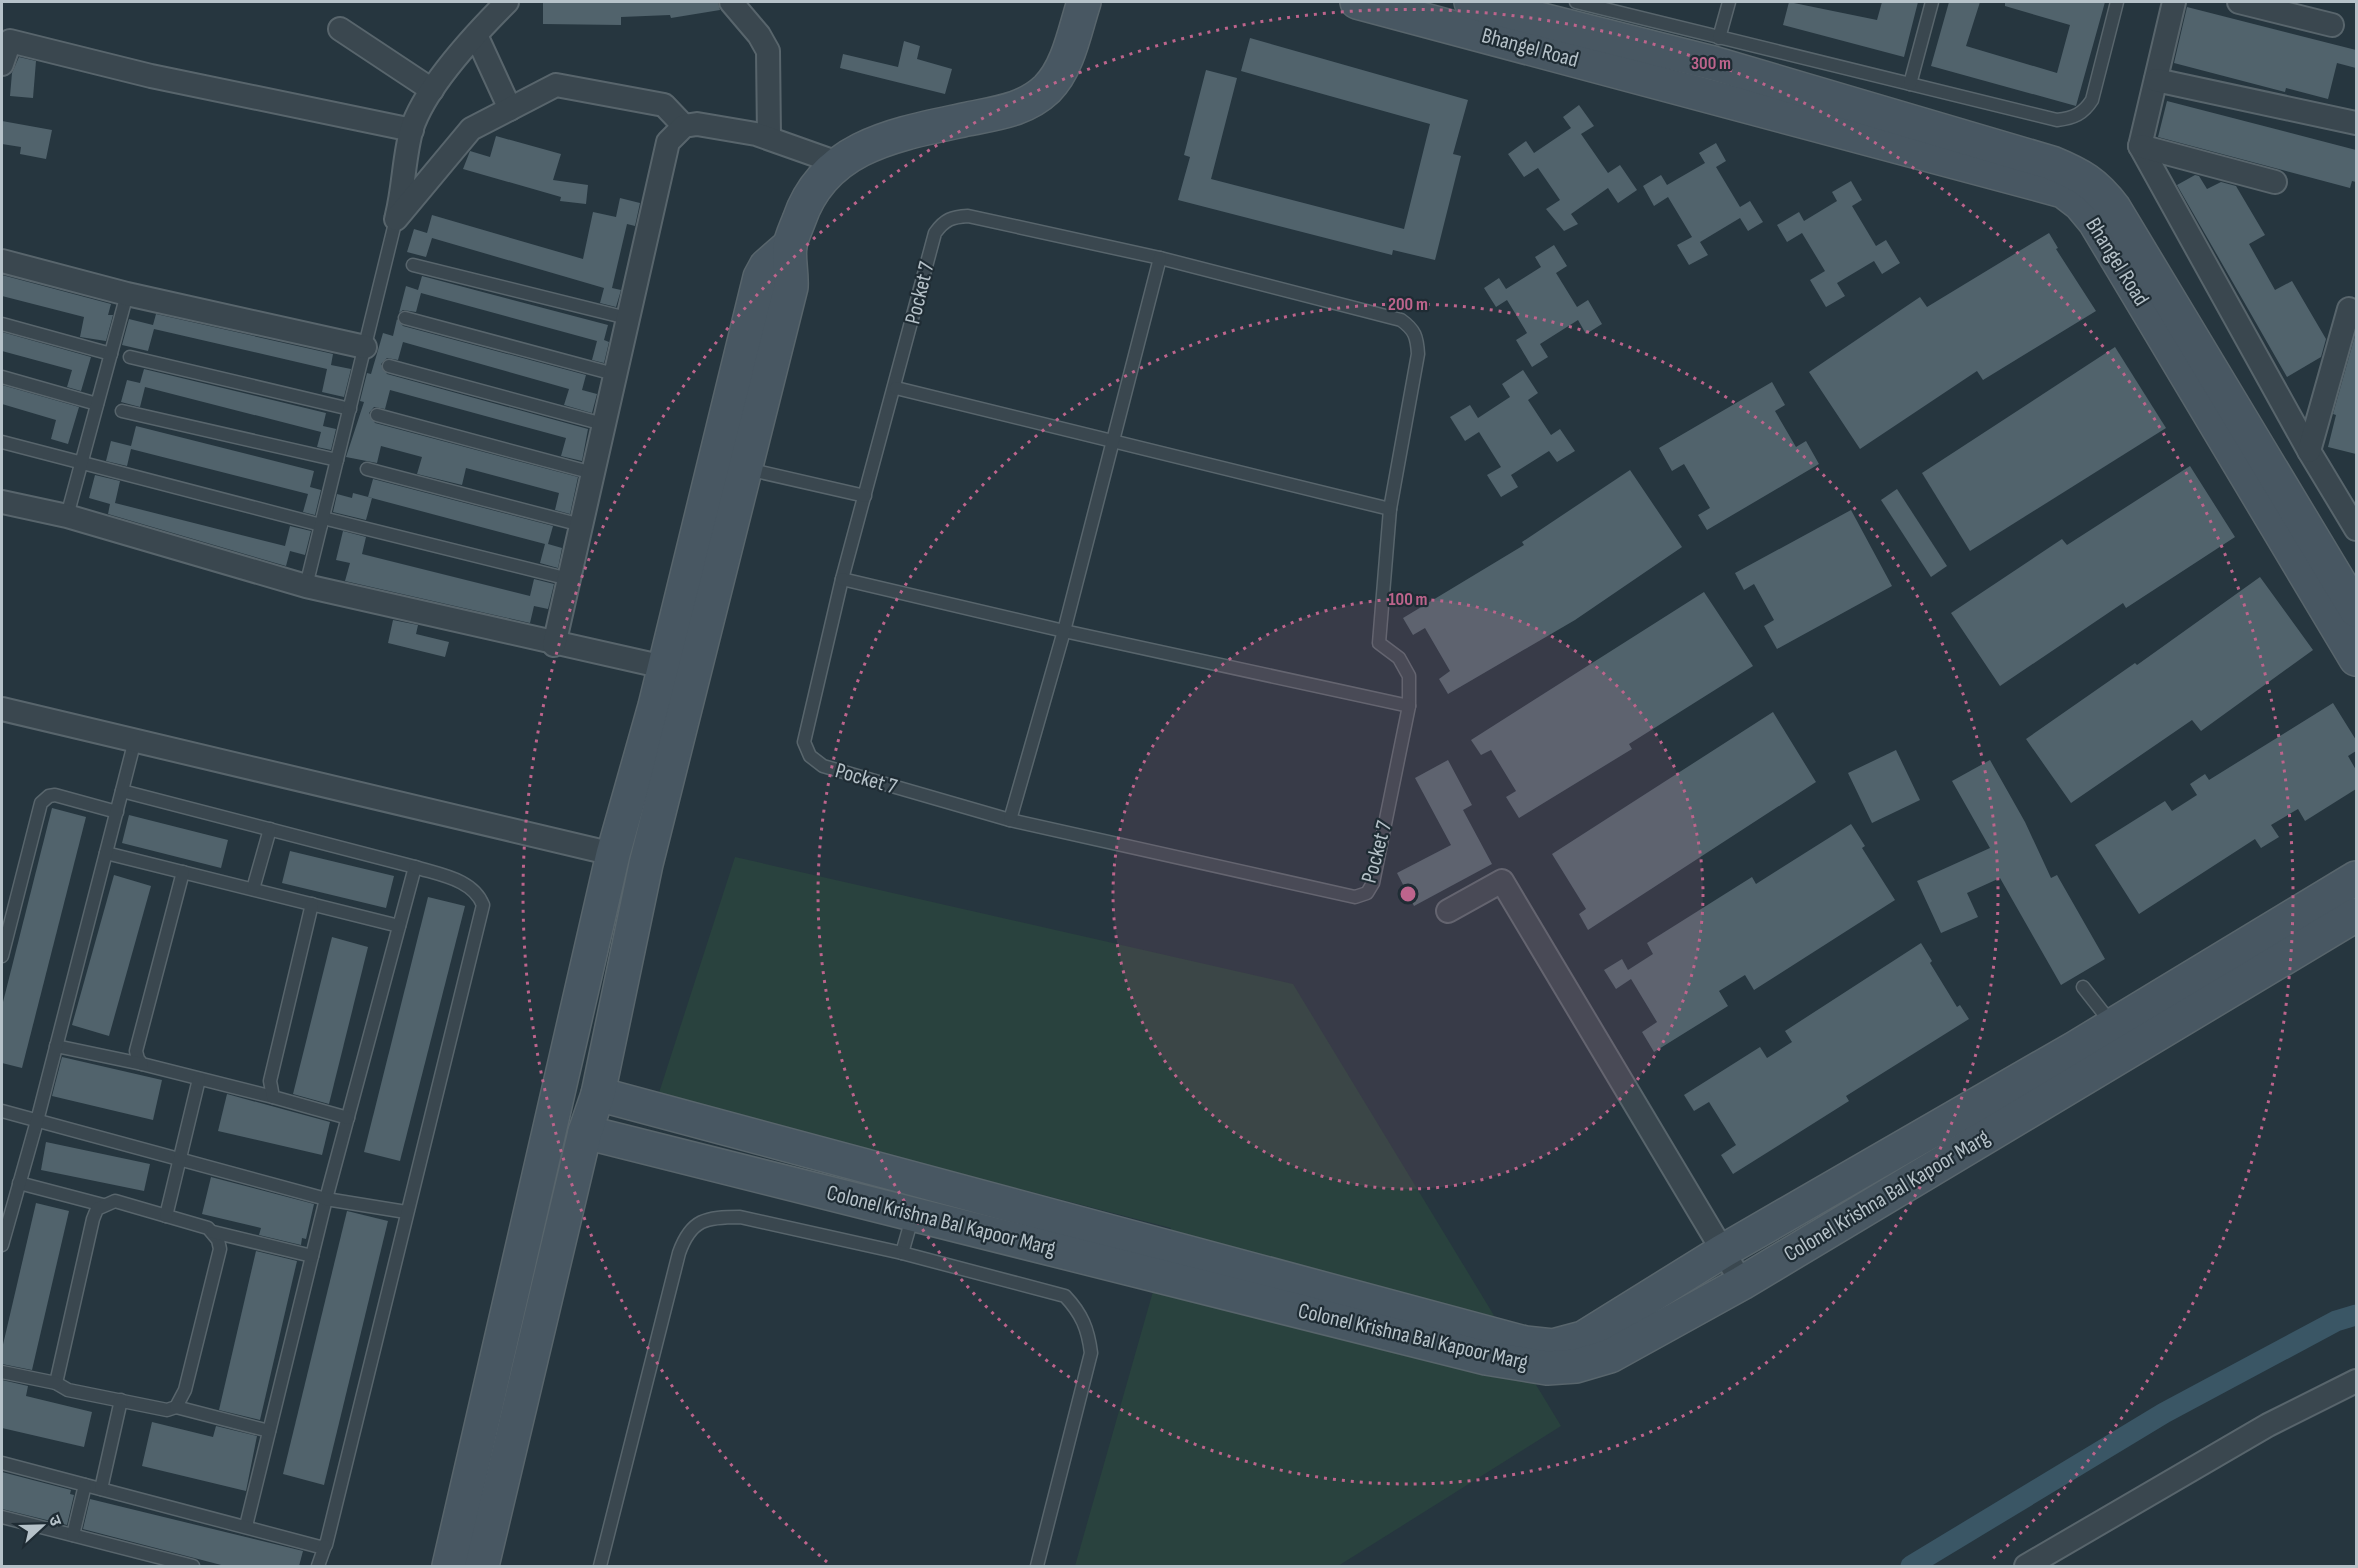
<svg xmlns="http://www.w3.org/2000/svg" width="2358" height="1568" font-family="'Sofia Sans Condensed','Noto Sans Devanagari',sans-serif">
	<rect width="100%" height="100%" fill="#26363f"/>
	<path fill="#29423e" d="M735 857 1293 984 1561 1426 1338 1566H1075L1171 1228 658 1096Z"/>
	<g fill="none" stroke-linecap="round" stroke-linejoin="round">
		<path stroke="#3a5665" stroke-width="21" d="M1911 1566 2164 1413 2336 1321 2356 1315"/>
	</g>
	<g fill="#51636c">
		<path d="M543 2H718L720 10 671 18 670 15 621 17V25L543 24Z"/>
		<path d="M1789 2 1877 20 1882 2H1918L1904 57 1783 25Z"/>
		<path d="M1949 2H1980L1966 46 2057 73 2070 25 2005 6V2H2105L2076 106 1931 66Z"/>
		<path d="M2187 7 2356 50V68L2337 63 2328 99 2286 88 2285 92 2174 63Z"/>
		<path d="M1250 38 1468 100 1453 154 1461 156 1435 260 1393 250 1392 255 1178 200 1190 157 1184 155 1206 70 1237 78 1211 179 1404 229 1430 124 1241 71Z"/>
		<path d="M904 41 920 46 917 59 952 69 945 94 840 68 843 54 898 67Z"/>
		<path d="M19 57 36 61 33 98 10 96 12 73Z"/>
		<path d="M2167 101 2356 150V182L2352 181 2350 188 2158 137Z"/>
		<path d="M1579 105 1594 126 1581 134 1608 173 1620 165 1637 190 1618 203 1608 188 1571 214 1578 224 1564 231 1546 209 1560 200 1538 168 1524 177 1508 154 1526 141 1534 153 1571 128 1563 117Z"/>
		<path d="M2 121 52 130 46 159 20 154 21 147 2 144Z"/>
		<path d="M496 136 561 154 553 180 588 185 586 204 560 201 561 197 463 169 470 151 490 157Z"/>
		<path d="M1716 143 1726 161 1716 167 1740 207 1750 201 1763 222 1748 231 1740 218 1700 242 1708 255 1689 265 1677 245 1692 237 1668 197 1654 206 1643 186 1661 175 1667 185 1705 163 1699 153Z"/>
		<path d="M2195 175 2199 176 2207 189 2221 182 2236 186 2265 235 2249 244 2275 290 2292 281 2326 339 2321 357 2287 377 2177 185Z"/>
		<path d="M1851 181 1862 200 1852 206 1876 246 1886 240 1900 263 1882 274 1874 261 1837 283 1845 296 1826 307 1810 280 1825 271 1802 233 1787 242 1777 225 1799 212 1804 221 1837 201 1832 192Z"/>
		<path d="M620 198 640 203 635 226 627 224 612 288 621 290 616 307 600 303 604 288 432 238 426 257 407 252 414 229 427 233 432 215 583 259 593 212 616 217Z"/>
		<path d="M2049 233 2058 248 2056 249 2096 311 1983 380 1977 371 1860 449 1809 372 1920 297 1927 307Z"/>
		<path d="M1554 245 1567 266 1556 273 1577 307 1588 300 1602 324 1586 334 1578 320 1540 344 1548 357 1532 367 1516 340 1527 333 1507 300 1496 307 1484 288 1499 278 1506 289 1541 267 1535 257Z"/>
		<path d="M2 275 111 304 108 315H113L106 341 80 337 84 317 2 296Z"/>
		<path d="M422 276 608 325 604 340 609 342 604 363 592 360 597 341 421 293 416 312 403 310 399 313 406 286 418 290Z"/>
		<path d="M156 314 333 354 331 365 351 369 344 397 322 392 327 369 154 329 148 351 122 345 129 319 153 325Z"/>
		<path d="M397 319 403 326 586 375 582 390 597 394 592 413 564 405 569 389 403 342 398 360 387 358 381 364 387 374 588 429 582 461 561 456 566 438 390 390 385 409 374 407 369 413 375 423 578 477 570 514 555 510 559 493 466 468 462 485 417 474 422 457 381 446 377 463 346 457 364 402 360 401 367 373 371 374 383 333 393 336Z"/>
		<path d="M2 332 91 357 81 391 67 387 72 370 2 351Z"/>
		<path d="M2356 332V454L2328 447 2336 415 2333 414Z"/>
		<path d="M2115 347 2166 428 1970 551 1922 473Z"/>
		<path d="M144 369 326 413 323 426 336 429 331 450 317 447 321 432 145 387 140 407 121 402 127 380 140 383Z"/>
		<path d="M1523 370 1538 393 1528 400 1551 435 1560 429 1575 451 1557 462 1549 451 1511 475 1518 487 1501 497 1487 475 1501 467 1479 432 1465 441 1450 417 1470 405 1478 418 1510 397 1502 384Z"/>
		<path d="M1772 382 1785 405 1775 411 1796 447 1806 441 1819 464 1707 530 1698 515 1710 508 1684 464 1672 471 1659 448Z"/>
		<path d="M2 385 79 407 68 444 51 439 56 420 2 404Z"/>
		<path d="M136 426 314 471 310 487 321 490 315 515 303 512 308 494 131 449 127 466 106 461 111 441 131 446Z"/>
		<path d="M2190 466 2235 537 2126 608 2123 603 2000 686 1951 613 2062 539 2067 545Z"/>
		<path d="M1630 470 1682 547 1575 620 1448 694 1439 679 1450 671 1425 628 1413 635 1403 618 1524 545 1522 542Z"/>
		<path d="M95 475 120 481 115 503 285 546 290 526 311 531 305 555 290 551 286 566 108 514 110 504 89 498Z"/>
		<path d="M373 479 553 526 548 544 562 548 558 568 540 563 545 544 368 497Z"/>
		<path d="M1897 489 1947 566 1931 577 1881 500Z"/>
		<path d="M353 493 372 498 366 520 333 512 337 494 352 498Z"/>
		<path d="M1851 510 1892 586 1777 649 1764 626 1774 620 1754 584 1744 590 1735 573Z"/>
		<path d="M343 531 366 537 362 554 530 596 534 579 554 584 548 609 534 606 530 623 345 581 350 563 336 560Z"/>
		<path d="M2260 577 2313 650 2201 731 2192 720 2071 803 2026 739 2135 663 2137 665Z"/>
		<path d="M1704 592 1753 666 1629 744 1632 749 1519 818 1506 797 1516 791 1491 750 1481 755 1471 740Z"/>
		<path d="M393 620 418 625 416 634 449 642 445 657 388 643Z"/>
		<path d="M2333 703 2356 740V751L2348 756 2356 770V789L2305 821 2298 809 2271 825 2279 837 2261 848 2255 839 2139 914 2095 845 2165 801 2172 811 2197 795 2190 784 2205 774 2209 780Z"/>
		<path d="M1773 712 1816 782 1588 930 1579 914 1586 909 1552 854Z"/>
		<path d="M1896 750 1920 800 1872 823 1848 773Z"/>
		<path d="M1448 760 1472 805 1463 810 1492 864 1414 906 1397 873 1451 845 1415 778Z"/>
		<path d="M1990 760 2025 822 2051 878 2057 875 2105 959 2061 985 2000 878 1967 893 1978 917 1941 933 1917 881 1990 848 1952 781Z"/>
		<path d="M52 808 86 817 22 1068 2 1063V1006Z"/>
		<path d="M129 815 228 840 221 868 122 843Z"/>
		<path d="M1851 824 1865 846 1862 848 1895 900 1754 990 1745 975 1719 991 1728 1006 1654 1052 1642 1032 1657 1022 1631 979 1616 989 1604 970 1622 959 1628 970 1653 954 1647 943 1752 877 1756 884Z"/>
		<path d="M290 851 394 876 386 908 282 883Z"/>
		<path d="M114 875 151 886 109 1036 72 1025Z"/>
		<path d="M428 897 465 906 400 1161 364 1152Z"/>
		<path d="M332 937 368 947 329 1104 293 1094Z"/>
		<path d="M1921 943 1932 961 1930 963 1957 1007 1960 1005 1969 1019 1846 1096 1849 1101 1733 1174 1721 1155 1736 1145 1709 1102 1694 1111 1684 1095 1760 1047 1767 1058 1792 1042 1785 1031Z"/>
		<path d="M62 1057 162 1080 153 1120 52 1096Z"/>
		<path d="M227 1094 330 1122 322 1155 218 1131Z"/>
		<path d="M46 1142 150 1164 144 1191 41 1170Z"/>
		<path d="M211 1177 314 1204 306 1239 302 1238 301 1245 259 1235 261 1228 202 1214Z"/>
		<path d="M36 1203 69 1211 32 1370 2 1364V1349Z"/>
		<path d="M347 1211 388 1221 324 1485 283 1474Z"/>
		<path d="M256 1251 297 1261 260 1420 219 1410Z"/>
		<path d="M2 1380 28 1386 26 1396 92 1412 84 1447 2 1428Z"/>
		<path d="M152 1422 213 1437 216 1426 257 1436 246 1491 142 1466Z"/>
		<path d="M2 1472 71 1490 70 1494 74 1495 67 1525 2 1509Z"/>
		<path d="M90 1499 303 1551 299 1566H225L83 1529Z"/>
	</g>
	<g fill="none" stroke-linecap="round" stroke-linejoin="round">
		<defs>
			<g id="lane">
				<path d="M1576 2 2057 120C2074 118 2083 114 2092 100L2117 2"/>
				<path d="M1719 38 1729 2"/>
				<path d="M1910 84 1932 2"/>
				<path d="M968 216 1160 258 1401 320C1415 330 1417 337 1418 354L1390 509 1379 643 1399 658 1409 676V706L1373 883 1367 893 1355 897 1010 820 823 766 810 756 804 742 842 579 935 233C945 219 952 217 968 216Z"/>
				<path d="M413 265 627 318"/>
				<path d="M405 318 614 374"/>
				<path d="M2 324 111 354"/>
				<path d="M130 357 350 409"/>
				<path d="M389 366 603 424"/>
				<path d="M2 377 97 404"/>
				<path d="M896 388 1390 509"/>
				<path d="M122 411 337 460"/>
				<path d="M377 415 593 473"/>
				<path d="M2 442 321 525"/>
				<path d="M367 469 581 525"/>
				<path d="M747 469 865 496"/>
				<path d="M67 516 127 294"/>
				<path d="M323 518 569 579"/>
				<path d="M842 579 1064 631 1409 706"/>
				<path d="M306 586 396 219"/>
				<path d="M122 791 415 867 326 1199 246 1526"/>
				<path d="M1010 820 1064 631 1160 258"/>
				<path d="M106 853 399 926"/>
				<path d="M183 872 136 1051 138 1059 142 1064 273 1097"/>
				<path d="M253 889 270 829"/>
				<path d="M312 904 270 1081 273 1097 348 1118"/>
				<path d="M2 956 41 803 49 796 55 795 117 812"/>
				<path d="M2083 987 2112 1024"/>
				<path d="M56 1046 142 1064"/>
				<path d="M2 1111 326 1199 406 1212"/>
				<path d="M19 1183 103 1205"/>
				<path d="M115 1201 208 1228 218 1240 220 1249 185 1390 176 1407 167 1410 68 1390 56 1383 93 1219 97 1209Z"/>
				<path d="M166 1216 199 1079"/>
				<path d="M213 1232 312 1256"/>
				<path d="M2 1245 37 1121 135 740"/>
				<path d="M902 1253 913 1215"/>
				<path d="M2 1372 56 1383"/>
				<path d="M176 1407 269 1431"/>
				<path d="M2 1463 320 1547 326 1545 483 905C473 879 440 875 415 867"/>
				<path d="M101 1489 121 1400"/>
				<path d="M2 1517 193 1566"/>
				<path d="M73 1535 85 1485"/>
				<path d="M318 1566 325 1546"/>
				<path d="M600 1566 679 1253C691 1219 706 1217 740 1217L902 1253 1065 1296C1082 1314 1088 1329 1091 1353L1037 1566"/>
			</g>
			<g id="street">
				<path d="M731 2 759 35 768 51 769 137"/>
				<path d="M2174 2 2140 146 2309 451 2356 529"/>
				<path d="M2239 2 2332 25"/>
				<path d="M340 29 432 90"/>
				<path d="M476 35 510 109"/>
				<path d="M2 64 10 41 151 76 412 130"/>
				<path d="M2156 80 2356 123"/>
				<path d="M2140 146 2275 182"/>
				<path d="M397 215C404 187 404 155 412 128 426 86 476 33 507 2"/>
				<path d="M396 219 471 129 556 85 664 105 684 126"/>
				<path d="M2 261 127 294 365 347"/>
				<path d="M2309 451 2349 309"/>
				<path d="M2 502 67 516 306 586 664 667"/>
				<path d="M554 645 668 142 684 126 697 124 756 134 838 163"/>
				<path d="M2 709 613 854"/>
				<path d="M1448 911 1502 881 1742 1283"/>
				<path d="M2026 1566 2268 1425 2356 1381"/>
			</g>
			<g id="secondary">
				<path d="M1357 2 2063 191 2080 204 2095 222 2356 659"/>
				<path d="M1471 2 1713 63 2052 163C2081 175 2095 183 2114 208L2356 610"/>
				<path d="M598 1094 1525 1343 1553 1346 1583 1338 1723 1251 2075 1048 2356 878"/>
				<path d="M585 1132 1486 1358 1547 1368 1576 1366 1610 1356 1742 1283 2356 915"/>
				<path d="M449 1566 613 854 655 706 760 277 766 266 790 245"/>
				<path d="M482 1566 585 1132 598 1094 646 864 791 287C792 273 788 259 790 246 791 238 796 228 799 220 825 144 899 134 968 119 997 113 1025 110 1047 89 1069 67 1075 29 1084 2"/>
			</g>
		</defs>
		<use href="#lane" stroke="#58656c" stroke-width="15"/>
		<use href="#street" stroke="#58656c" stroke-width="26"/>
		<use href="#secondary" stroke="#58656c" stroke-width="36"/>
		<use href="#lane" stroke="#3a474f" stroke-width="12"/>
		<use href="#street" stroke="#3a474f" stroke-width="22"/>
		<use href="#secondary" stroke="#485762" stroke-width="33"/>
	</g>
	<circle cx="1408" cy="894" r="295" fill="#bd648c" fill-opacity=".12"/>
	<g fill="none" stroke="#bd648c" stroke-width="3" stroke-dasharray="3 6">
		<circle cx="1408" cy="894" r="295"/>
		<circle cx="1408" cy="894" r="590"/>
		<path d="M827 1562A885 885 0 1 1 1989 1562"/>
	</g>
	<g text-anchor="middle" dominant-baseline="central" stroke-width="4.5" stroke-linejoin="round" paint-order="stroke">
		<g font-size="22" fill="#b6c2c9" stroke="#1f2c34">
			<text transform="translate(1530 48) rotate(15)">Bhangel Road</text>
			<text transform="translate(2117 262) rotate(58)">Bhangel Road</text>
			<text transform="translate(920 293) rotate(-76)">Pocket 7</text>
			<text transform="translate(866 779) rotate(16)">Pocket 7</text>
			<text transform="translate(1377 852) rotate(-75)">Pocket 7</text>
			<text transform="translate(1887 1196) rotate(-31)">Colonel Krishna Bal Kapoor Marg</text>
			<text transform="translate(941 1221) rotate(14)">Colonel Krishna Bal Kapoor Marg</text>
			<text transform="translate(1413 1337) rotate(13)">Colonel Krishna Bal Kapoor Marg</text>
		</g>
	</g>
	<circle cx="1408" cy="894" r="9" fill="#bd648c" stroke="#1f2c34" stroke-width="3"/>
	<g font-size="18" text-anchor="middle" font-weight="bold" fill="#bd648c" stroke="#1f2c34" stroke-width="4.5" stroke-linejoin="round" paint-order="stroke">
		<text x="1711" y="69">300 m</text>
		<text x="1408" y="310">200 m</text>
		<text x="1408" y="605">100 m</text>
	</g>
	<rect width="2358" height="1568" fill="none" stroke="#b6c2c9" stroke-width="6"/>
	<g transform="translate(42 1526) rotate(68)" stroke="#1f2c34" stroke-width="4.5" paint-order="stroke">
	<path d="M0-4.5L10 22L0 15L-10 22Z" fill="#b6c2c9"/>
	<text y="-9" font-size="16" font-weight="bold" text-anchor="middle" fill="#b6c2c9">उ</text>
	</g>
</svg>
